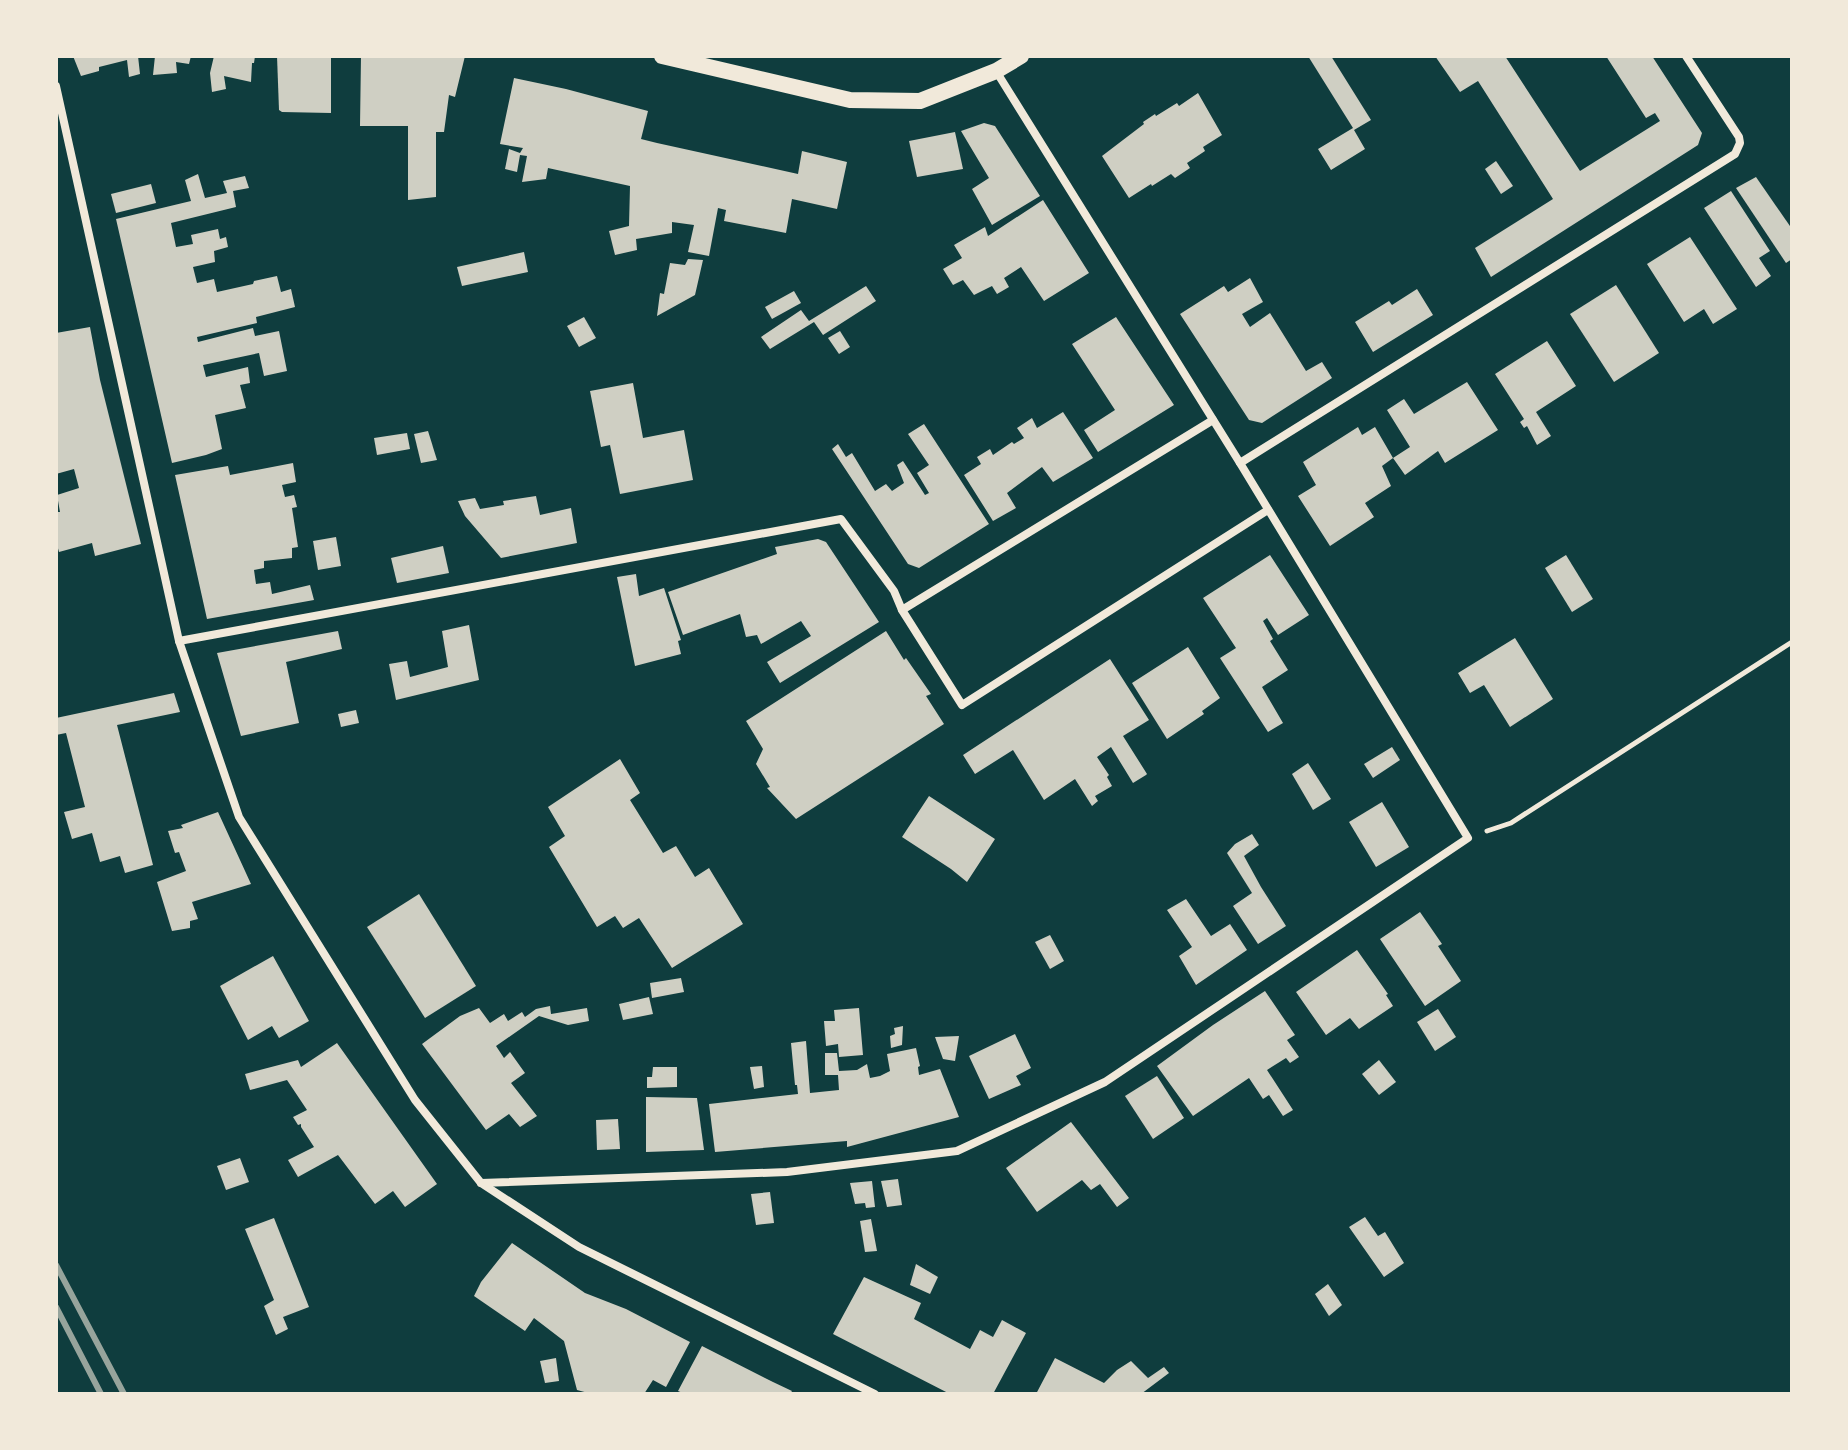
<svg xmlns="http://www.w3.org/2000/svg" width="1848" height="1450" font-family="'IBM Plex Sans',sans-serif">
	<rect width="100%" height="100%" fill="#0f3d3e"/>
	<g fill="#cfcfc3">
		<path d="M73 56H138L140 74 129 77 127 60 99 67V71L81 76Z"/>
		<path d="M155 56H191L189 64 176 62 177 73 153 75Z"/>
		<path d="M214 56H255L254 63H252L251 82 224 76 226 89 212 92 210 73Z"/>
		<path d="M277 56H331V113L282 112 279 110Z"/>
		<path d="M361 56H465L455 97 449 95 444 132H436V197L408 200V126H360Z"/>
		<path d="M1308 56H1331L1371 120 1354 130 1365 149 1331 170 1318 149 1353 128Z"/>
		<path d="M1435 56H1505L1580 171 1660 121 1655 113 1646 118 1606 56H1652L1702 133 1698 145 1491 277 1475 248 1553 199 1478 81 1460 92Z"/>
		<path d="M514 78 566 89 648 111 641 139 657 143 798 174 802 151 847 162 837 209 792 199 786 233 724 221 726 210 718 208 709 256 688 252 694 225 672 222V233L636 239 637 250 615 255 609 231 629 226 630 186 548 168 546 179 522 182 527 156 520 155 517 172 505 169 509 149 520 153 523 148 500 144Z"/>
		<path d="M1198 93 1222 135 1203 147 1205 151 1187 163 1190 168 1175 178 1171 174 1152 186 1151 184 1129 198 1102 156 1144 124 1143 122 1155 114 1156 116 1177 103 1179 106Z"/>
		<path d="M984 123 995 126 1040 196 992 225 972 189 989 178 961 131Z"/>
		<path d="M955 132 963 169 917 177 909 141Z"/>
		<path d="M1496 161 1513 186 1501 194 1485 169Z"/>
		<path d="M198 174 205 198 227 193 223 181 245 176 249 188 233 191 236 207 171 223 176 247 193 244 191 235 218 229 220 239 226 237 228 247 214 251 215 262 193 267 197 283 214 279 217 292 253 284 254 281 277 276 281 292 291 289 295 307 256 317 257 323 197 337 198 342 253 328 255 336 279 331 287 371 264 376 259 353 203 365 206 377 248 367 250 383 240 385 246 408 215 415 222 449 206 455 172 463 116 219 191 201 185 180Z"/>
		<path d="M1756 177 1792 229V259L1786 263 1736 188Z"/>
		<path d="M151 184 156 203 116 213 111 194Z"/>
		<path d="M1731 191 1770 251 1759 258 1771 276 1756 287 1704 208Z"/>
		<path d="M1043 200 1089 273 1044 301 1021 267 1004 278 1009 287 997 294 992 286 974 295 963 280 953 285 943 269 962 258 954 245 985 227 988 236Z"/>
		<path d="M1690 237 1737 309 1713 324 1704 309 1684 322 1647 264Z"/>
		<path d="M524 252 528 272 462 286 457 267Z"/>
		<path d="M688 259 703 260 695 295 657 316 660 293 664 294 670 263 685 265Z"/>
		<path d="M1250 278 1263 302 1242 314 1250 327 1270 313 1306 371 1322 362 1332 378 1262 423 1249 420 1180 314 1224 286 1228 292Z"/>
		<path d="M1616 285 1659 353 1614 382 1570 314Z"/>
		<path d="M866 286 876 301 823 335 814 322 770 349 761 337 801 310 809 321Z"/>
		<path d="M1417 289 1433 315 1373 352 1355 322 1389 301 1392 305Z"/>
		<path d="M794 291 801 303 772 319 765 307Z"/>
		<path d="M584 317 596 338 579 347 567 326Z"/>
		<path d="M1116 317 1174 405 1098 452 1084 430 1115 410 1072 344Z"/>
		<path d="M90 327 100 380 141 544 95 556 92 543 59 552 56 541V512H60L57 495 79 488 74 469 56 474V333Z"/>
		<path d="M840 331 850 347 839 354 828 338Z"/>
		<path d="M1547 341 1576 386 1536 412 1551 436 1537 445 1527 426 1524 428 1520 422 1524 419 1495 374Z"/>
		<path d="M1467 382 1498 430 1445 463 1438 451 1405 475 1393 458 1410 447 1387 410 1404 399 1414 414Z"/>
		<path d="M633 383 643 438 684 430 693 480 620 494 610 445 601 447 590 391Z"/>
		<path d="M1063 412 1093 458 1053 482 1042 467 1007 493 1016 508 993 521 964 475 981 464 977 457 990 449 993 455 1012 442 1014 444 1024 438 1017 428 1032 418 1037 428Z"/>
		<path d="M924 424 989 524 919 568 908 564 832 449 838 444 846 457 852 453 875 491 886 484 892 491 904 483 897 465 903 461 925 495 929 493 917 473 929 465 908 434Z"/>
		<path d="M1358 427 1362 435 1375 427 1393 458 1382 466 1391 486 1365 503 1374 517 1330 546 1298 496 1316 485 1303 462Z"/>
		<path d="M428 431 437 460 421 463 414 434Z"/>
		<path d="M407 433 410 449 377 455 374 438Z"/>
		<path d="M293 463 296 482 282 485 285 497 294 495 297 507 292 508 298 547 292 548V558L264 561V568L254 570 256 584 270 582 272 594 310 585 314 600 207 619 175 475 228 466 230 475Z"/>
		<path d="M536 496 540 515 571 508 577 543 501 558 465 516 458 501 475 498 480 509 504 505 503 501Z"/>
		<path d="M336 537 341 566 318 570 313 541Z"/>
		<path d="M818 539 826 542 879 622 780 683 767 662 811 636 801 621 761 644 757 635 746 637 740 614 683 635 668 592 777 554 775 547Z"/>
		<path d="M443 546 449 573 397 583 391 558Z"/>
		<path d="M1270 555 1309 615 1278 635 1267 618 1263 621 1273 639 1270 641 1288 670 1262 687 1283 723 1268 732 1220 658 1236 648 1203 598Z"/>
		<path d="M1566 555 1593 599 1572 612 1545 568Z"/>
		<path d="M636 574 639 596 664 588 681 640 678 641 681 654 635 666 617 577Z"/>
		<path d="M469 625 479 680 396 700 389 664 407 661 410 677 448 667 442 631Z"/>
		<path d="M338 631 342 649 286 662 299 723 241 736 217 653Z"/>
		<path d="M886 631 904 660 906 658 931 694 926 696 944 724 796 819 767 788 770 787 756 764 763 749 746 721Z"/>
		<path d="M1515 638 1553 699 1510 727 1484 685 1470 693 1458 673Z"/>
		<path d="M1188 647 1220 698 1202 711 1204 714 1167 739 1132 683Z"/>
		<path d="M1110 659 1149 720 1123 736 1147 774 1146 775 1133 783 1111 747 1097 757 1109 775 1107 777 1112 786 1095 796 1098 801 1092 806 1075 779 1044 800 1013 750 975 774 963 755Z"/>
		<path d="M174 693 180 712 117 725 153 865 125 873 120 856 100 862 92 833 72 839 64 812 85 807 66 733 56 735V718Z"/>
		<path d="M356 710 359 723 341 727 338 714Z"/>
		<path d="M1392 747 1400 760 1373 778 1364 764Z"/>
		<path d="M620 759 640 793 630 800 663 853 676 846 695 877 709 868 743 924 672 968 639 918 623 928 615 916 597 927 549 847 565 836 548 807Z"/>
		<path d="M1308 763 1331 799 1313 810 1292 774Z"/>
		<path d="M929 796 995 839 967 882 951 869 902 837Z"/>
		<path d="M1382 802 1409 847 1376 867 1349 822Z"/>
		<path d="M218 812 251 884 192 902 198 919 190 921V928L172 931 157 882 186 871 179 852 175 853 168 831 183 828 181 825Z"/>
		<path d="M1252 834 1259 845 1244 856 1261 887 1286 926 1258 944 1233 906 1252 893 1227 853 1235 844Z"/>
		<path d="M419 894 476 986 425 1018 367 927Z"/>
		<path d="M1186 899 1211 936 1230 924 1247 950 1196 985 1179 956 1192 947 1167 910Z"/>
		<path d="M1420 912 1442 944 1438 946 1461 981 1425 1006 1380 939Z"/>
		<path d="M1050 935 1064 961 1050 969 1035 942Z"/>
		<path d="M1357 950 1388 994 1386 995 1393 1006 1359 1029 1350 1018 1326 1035 1296 992Z"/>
		<path d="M273 956 309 1021 279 1038 272 1026 248 1040 220 986Z"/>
		<path d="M681 978 684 992 652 998 650 983Z"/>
		<path d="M1265 991 1295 1035 1287 1040 1299 1057 1290 1063 1286 1058 1267 1070 1293 1110 1283 1116 1269 1095 1263 1099 1249 1078 1193 1116 1157 1066 1213 1025Z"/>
		<path d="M649 997 653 1014 623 1020 619 1004Z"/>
		<path d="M550 1006 551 1014 587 1008 589 1021 568 1025 539 1016 496 1046 504 1058 510 1052 525 1073 511 1083 537 1116 520 1127 509 1114 486 1130 422 1044 460 1016 479 1008 490 1023 504 1014 508 1021 522 1012 525 1017 536 1009Z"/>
		<path d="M859 1008 863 1055 839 1057 838 1044 826 1046 824 1021H835L834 1010Z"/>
		<path d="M1438 1009 1456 1037 1435 1051 1417 1022Z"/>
		<path d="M903 1026 902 1045 891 1048 890 1036 895 1034 894 1028Z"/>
		<path d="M1015 1034 1031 1068 1016 1076 1021 1085 989 1099 969 1056Z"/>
		<path d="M959 1036 955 1061 943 1059 935 1037Z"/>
		<path d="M806 1041 810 1093 839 1090 838 1075H825V1053H837L839 1071 857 1070 867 1064 870 1078 880 1076 890 1071 887 1054 916 1048 920 1066 918 1067 919 1075 940 1069 959 1117 847 1147V1141L715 1152 709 1104 798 1094 797 1085H795L791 1043Z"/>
		<path d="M337 1043 437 1184 405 1207 393 1191 375 1204 338 1155 298 1177 288 1160 314 1147 301 1127V1124L298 1125 293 1117 307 1110 287 1080 250 1090 245 1074 298 1060 301 1067Z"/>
		<path d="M1379 1060 1396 1082 1379 1095 1362 1074Z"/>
		<path d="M762 1066 764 1087 754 1089 750 1067Z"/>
		<path d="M653 1067H677V1087L647 1088V1077H652Z"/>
		<path d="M1157 1076 1184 1118 1153 1139 1125 1096Z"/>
		<path d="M646 1097 697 1098 704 1150 646 1152Z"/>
		<path d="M618 1119 620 1149 597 1150 596 1120Z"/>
		<path d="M1071 1122 1129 1198 1117 1207 1100 1184 1091 1190 1082 1180 1037 1212 1006 1168Z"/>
		<path d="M240 1158 249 1182 226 1190 217 1166Z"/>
		<path d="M898 1179 902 1205 887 1207 881 1181Z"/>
		<path d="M872 1181 875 1207 866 1208 865 1203 855 1204 850 1183Z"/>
		<path d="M770 1192 774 1223 756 1225 751 1194Z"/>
		<path d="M1365 1217 1378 1236 1385 1232 1404 1263 1384 1277 1349 1227Z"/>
		<path d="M274 1218 309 1307 283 1317 288 1329 276 1335 264 1306 274 1300 245 1229Z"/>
		<path d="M871 1219 877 1251 865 1252 860 1221Z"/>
		<path d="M512 1243 585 1293 626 1309 690 1342 666 1387 653 1380 644 1394H592L577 1390 564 1341 534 1318 525 1331 474 1296 481 1282Z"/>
		<path d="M916 1264 938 1277 930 1294 910 1285Z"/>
		<path d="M864 1277 921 1303 914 1319 970 1349 980 1330 993 1337 1002 1320 1026 1333 993 1394H950L833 1334Z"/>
		<path d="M1328 1284 1342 1305 1329 1316 1315 1294Z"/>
		<path d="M702 1346 773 1382 792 1391 790 1394H685L678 1391Z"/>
		<path d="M556 1358 559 1381 545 1383 540 1361Z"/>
		<path d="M1055 1358 1104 1383 1117 1370 1131 1361 1148 1378 1164 1367 1169 1373 1141 1394H1036Z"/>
	</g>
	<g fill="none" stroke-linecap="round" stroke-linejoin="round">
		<path stroke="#f1e9da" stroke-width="5" d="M1487 831 1511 823 1792 642"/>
		<g stroke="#f1e9da" stroke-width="8">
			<path d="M56 86 179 641 239 817 415 1100 481 1183 579 1247 875 1394"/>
			<path d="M1240 463 1735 154 1740 143 1739 137 1686 56"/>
			<path d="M902 610 1213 420"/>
			<path d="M179 641 841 519 894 591 902 610 962 705 1268 510"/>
			<path d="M481 1183 787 1172 957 1151 1105 1082 1468 838 1240 463 996 71"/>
		</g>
		<path stroke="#f1e9da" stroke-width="16" d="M662 56 850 100 920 101 996 71 1021 56"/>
		<g stroke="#97a49c" stroke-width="6">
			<path d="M56 1265 124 1394"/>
			<path d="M56 1307 101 1394"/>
		</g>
	</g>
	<rect width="1848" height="1450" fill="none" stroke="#f1e9da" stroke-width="116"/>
</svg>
